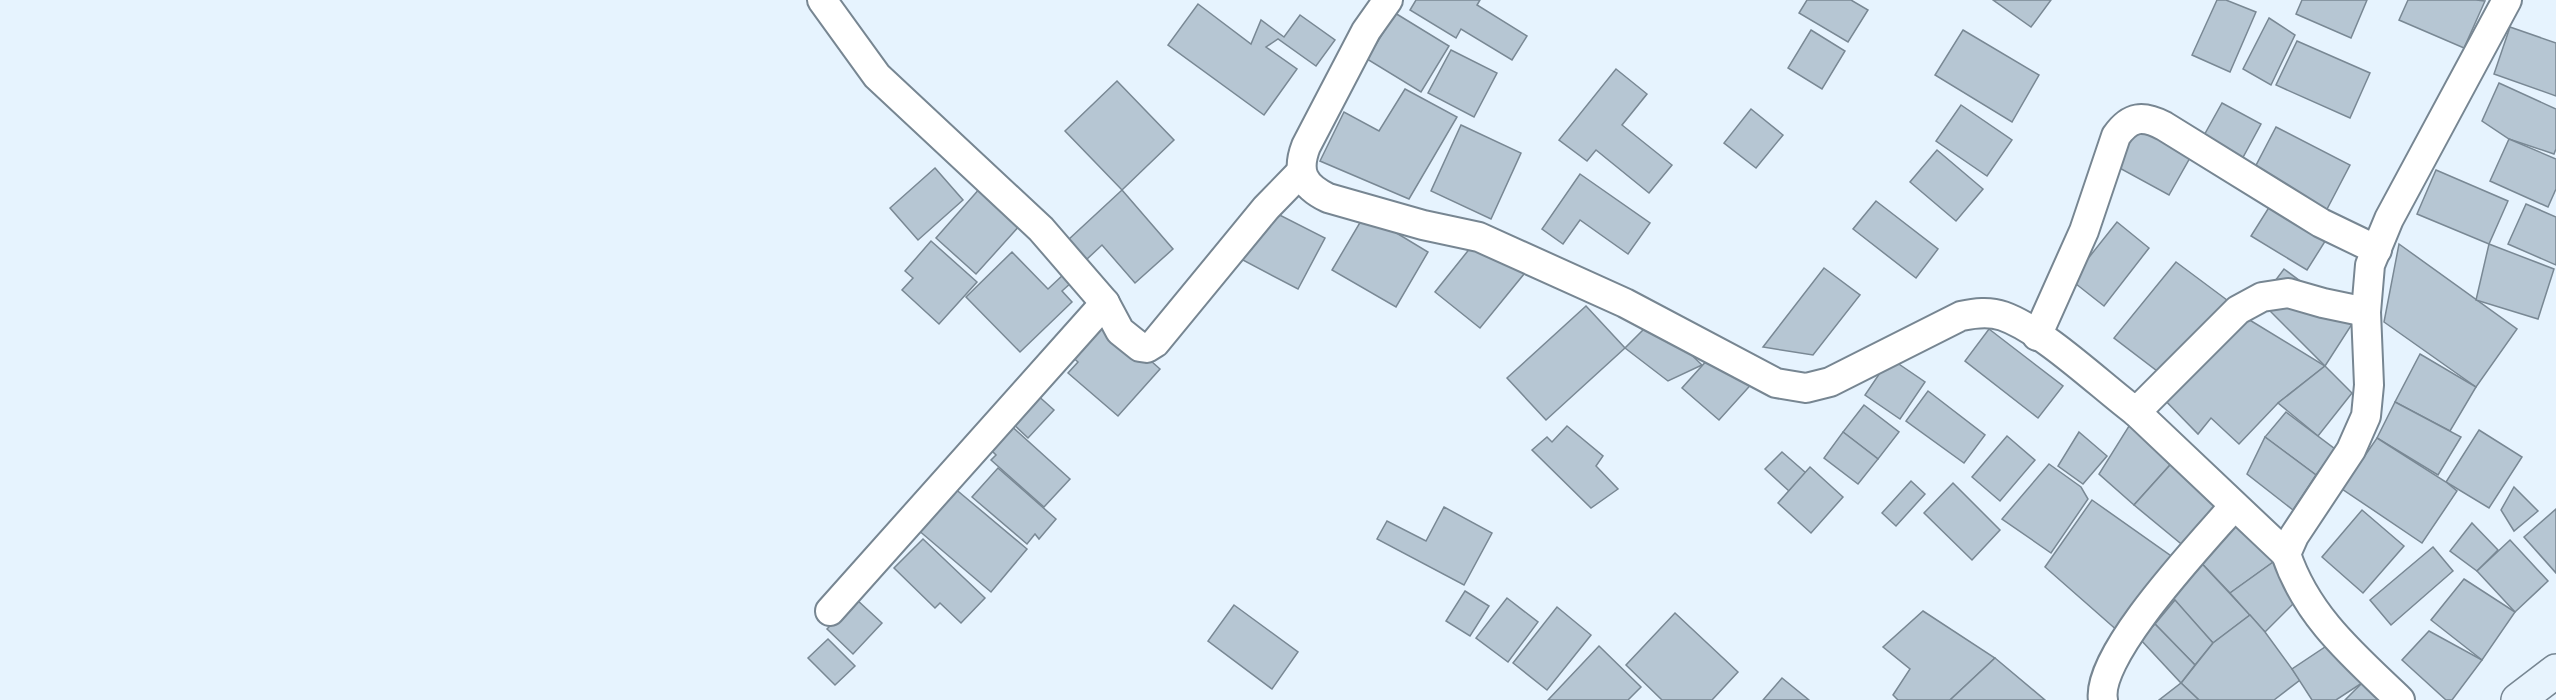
<svg xmlns="http://www.w3.org/2000/svg" width="2556" height="700" font-family="'Alegreya Sans',sans-serif">
	<rect width="100%" height="100%" fill="#e6f3fe"/>
	<g fill="#b6c6d3" stroke="#798894" stroke-width="1.5">
		<path d="M1416 0H1480L1477 5 1527 36 1512 60 1461 29 1456 38 1410 10Z"/>
		<path d="M1807 0H1851L1868 10 1848 42 1799 13Z"/>
		<path d="M1993 0H2051L2031 27Z"/>
		<path d="M2217 0H2226L2256 12 2230 72 2192 55Z"/>
		<path d="M2302 0H2367L2351 38 2296 14Z"/>
		<path d="M2408 0H2476L2485 1 2464 48 2399 20Z"/>
		<path d="M1198 4 1251 44 1261 20 1284 37 1300 15 1335 40 1316 66 1278 39 1266 47 1297 69 1264 115 1168 45Z"/>
		<path d="M1395 13 1449 46 1421 92 1367 59Z"/>
		<path d="M2269 18 2295 35 2271 85 2243 69Z"/>
		<path d="M2510 27 2556 43V96L2494 74Z"/>
		<path d="M1811 30 1845 51 1822 89 1788 68Z"/>
		<path d="M1963 30 2039 75 2012 122 1935 75Z"/>
		<path d="M2297 41 2370 73 2350 118 2276 85Z"/>
		<path d="M1451 50 1497 73 1474 117 1428 93Z"/>
		<path d="M1616 69 1647 94 1622 125 1672 165 1649 193 1596 150 1587 161 1559 140Z"/>
		<path d="M1117 81 1174 140 1122 190 1065 131Z"/>
		<path d="M2499 83 2556 109V149L2554 154 2509 139 2482 121Z"/>
		<path d="M1405 89 1457 117 1409 199 1320 161 1344 112 1379 131Z"/>
		<path d="M2222 103 2261 124 2241 161 2202 139Z"/>
		<path d="M1961 105 2012 140 1987 176 1936 141Z"/>
		<path d="M1751 109 1783 135 1756 168 1724 143Z"/>
		<path d="M1461 125 1521 153 1491 219 1431 191Z"/>
		<path d="M2137 125 2191 156 2169 195 2114 165Z"/>
		<path d="M2276 127 2350 165 2326 211 2252 173Z"/>
		<path d="M2509 139 2556 159V189L2548 207 2490 181Z"/>
		<path d="M1937 150 1983 189 1956 221 1910 182Z"/>
		<path d="M935 168 963 200 918 240 890 208Z"/>
		<path d="M2436 170 2508 201 2489 244 2417 214Z"/>
		<path d="M1580 174 1650 223 1628 254 1580 220 1563 244 1542 229Z"/>
		<path d="M981 187 1022 223 976 274 936 238Z"/>
		<path d="M1122 190 1173 249 1135 283 1102 245 1086 260 1068 240Z"/>
		<path d="M1876 201 1938 249 1916 278 1853 229Z"/>
		<path d="M2273 201 2329 235 2307 270 2251 236Z"/>
		<path d="M2526 204 2556 217V265L2508 244Z"/>
		<path d="M1266 208 1325 238 1298 289 1239 258Z"/>
		<path d="M1365 214 1428 252 1396 307 1332 270Z"/>
		<path d="M2117 222 2149 248 2104 306 2071 280Z"/>
		<path d="M1479 237 1524 274 1480 328 1435 292Z"/>
		<path d="M931 241 977 282 939 324 902 290 913 278 905 271Z"/>
		<path d="M2399 244 2517 329 2476 387 2384 322Z"/>
		<path d="M2489 244 2554 269 2538 319 2476 300Z"/>
		<path d="M1012 252 1048 289 1064 274 1072 282 1062 291 1072 302 1020 352 966 297Z"/>
		<path d="M2176 262 2235 306 2165 377 2114 338Z"/>
		<path d="M1824 268 1860 295 1813 355 1763 347Z"/>
		<path d="M2284 269 2354 321 2325 366 2260 301Z"/>
		<path d="M1586 306 1625 348 1546 420 1507 378Z"/>
		<path d="M1654 319 1702 365 1668 381 1625 348Z"/>
		<path d="M2248 319 2325 366 2278 403 2239 444 2211 418 2198 434 2158 393Z"/>
		<path d="M1107 322 1160 369 1118 416 1068 373 1078 362 1068 353Z"/>
		<path d="M1989 329 2063 386 2038 418 1965 361Z"/>
		<path d="M2420 354 2476 387 2450 431 2395 402Z"/>
		<path d="M1710 357 1756 379 1719 420 1682 388Z"/>
		<path d="M1890 358 1925 382 1900 419 1865 395Z"/>
		<path d="M2325 366 2352 393 2318 436 2278 403Z"/>
		<path d="M1928 391 1985 435 1964 463 1906 421Z"/>
		<path d="M1035 393 1054 410 1028 438 1009 420Z"/>
		<path d="M2395 402 2461 437 2438 475 2377 438Z"/>
		<path d="M1864 405 1899 432 1878 459 1843 432Z"/>
		<path d="M2286 412 2335 449 2316 475 2265 437Z"/>
		<path d="M2134 418 2179 455 2134 505 2099 474Z"/>
		<path d="M1009 424 1070 479 1044 507 991 460 996 455 988 447Z"/>
		<path d="M1567 426 1603 456 1596 466 1618 489 1591 508 1532 450 1547 437 1552 442Z"/>
		<path d="M2479 430 2522 457 2489 508 2446 482Z"/>
		<path d="M1843 432 1878 459 1858 484 1824 458Z"/>
		<path d="M2079 432 2107 456 2083 484 2058 466Z"/>
		<path d="M2007 436 2035 460 2000 501 1972 477Z"/>
		<path d="M2265 437 2316 475 2293 510 2247 474Z"/>
		<path d="M2377 438 2446 482 2457 491 2422 543 2342 489Z"/>
		<path d="M1782 452 1806 473 1789 491 1765 469Z"/>
		<path d="M2179 455 2226 513 2191 552 2134 505Z"/>
		<path d="M2049 464 2081 487 2088 499 2051 553 2002 519Z"/>
		<path d="M1810 467 1843 497 1811 533 1778 503Z"/>
		<path d="M998 468 1056 519 1039 539 1035 534 1027 544 972 497Z"/>
		<path d="M1911 481 1925 494 1896 526 1882 513Z"/>
		<path d="M1953 483 2000 530 1972 560 1924 513Z"/>
		<path d="M953 487 1027 549 991 592 917 529Z"/>
		<path d="M2514 487 2538 511 2514 531 2501 510Z"/>
		<path d="M2092 500 2181 563 2119 632 2045 567Z"/>
		<path d="M1444 507 1492 533 1464 585 1377 539 1387 521 1426 541Z"/>
		<path d="M2556 509V573L2524 537Z"/>
		<path d="M2362 510 2404 546 2363 593 2322 557Z"/>
		<path d="M2226 513 2276 560 2230 593 2191 552Z"/>
		<path d="M2472 523 2498 550 2477 571 2450 551Z"/>
		<path d="M923 539 985 598 961 623 940 603 935 608 894 568Z"/>
		<path d="M2510 540 2548 581 2515 612 2477 571Z"/>
		<path d="M2433 547 2453 571 2391 625 2370 600Z"/>
		<path d="M2191 552 2250 615 2213 643 2159 583Z"/>
		<path d="M2276 560 2303 594 2265 632 2230 593Z"/>
		<path d="M2464 579 2515 612 2482 660 2431 620Z"/>
		<path d="M1465 591 1489 606 1470 636 1446 621Z"/>
		<path d="M1507 598 1538 622 1508 662 1476 638Z"/>
		<path d="M856 599 882 623 853 654 827 629Z"/>
		<path d="M2175 600 2213 643 2195 665 2155 624Z"/>
		<path d="M1234 605 1298 652 1272 689 1208 641Z"/>
		<path d="M1557 607 1591 635 1547 690 1513 663Z"/>
		<path d="M1923 611 1995 658 1950 700H1898L1893 695 1910 669 1883 647Z"/>
		<path d="M1675 613 1738 672 1712 700H1662L1626 665Z"/>
		<path d="M2250 615 2265 632 2300 680 2274 700H2199L2181 683 2213 643Z"/>
		<path d="M2155 624 2195 665 2181 683 2140 639Z"/>
		<path d="M2429 631 2482 660 2452 700H2446L2402 660Z"/>
		<path d="M828 639 855 666 835 685 808 658Z"/>
		<path d="M2334 641 2362 683 2336 700H2312L2292 669Z"/>
		<path d="M1599 646 1641 687 1628 700H1548Z"/>
		<path d="M1995 658 2045 700H1950Z"/>
		<path d="M1782 678 1809 700H1763Z"/>
		<path d="M2181 683 2199 700H2159Z"/>
		<path d="M2362 683 2379 700H2345Z"/>
	</g>
	<g fill="none" stroke-linecap="round" stroke-linejoin="round">
		<defs>
			<g id="street">
				<path d="M822 0 877 76 1041 229 1105 303 1120 331 1140 347 1147 348 1155 343 1266 208 1301 172"/>
				<path d="M1388 0 1366 31 1306 146C1296 172 1303 186 1328 198L1423 225 1479 237 1625 303 1776 383 1806 388 1830 382 1961 316C1975 313 1989 311 2003 316 2043 330 2100 385 2136 412L2238 310 2262 297 2288 293 2323 303 2366 312"/>
				<path d="M2037 336 2084 231 2116 136C2130 116 2143 115 2164 126L2321 223 2377 250"/>
				<path d="M2136 412 2286 554"/>
				<path d="M830 611 1105 303"/>
				<path d="M2103 700C2095 655 2203 542 2234 506"/>
				<path d="M2400 700C2354 656 2307 617 2286 554L2294 536 2351 450 2366 416 2369 385 2366 312 2370 265 2389 219 2507 0"/>
			</g>
			<path id="secondary" d="M2518 700 2556 671"/>
		</defs>
		<use href="#street" stroke="#778692" stroke-width="32"/>
		<use href="#secondary" stroke="#778692" stroke-width="36"/>
		<use href="#street" stroke="#fff" stroke-width="28"/>
		<use href="#secondary" stroke="#e7f3fd" stroke-width="33"/>
	</g>
</svg>
